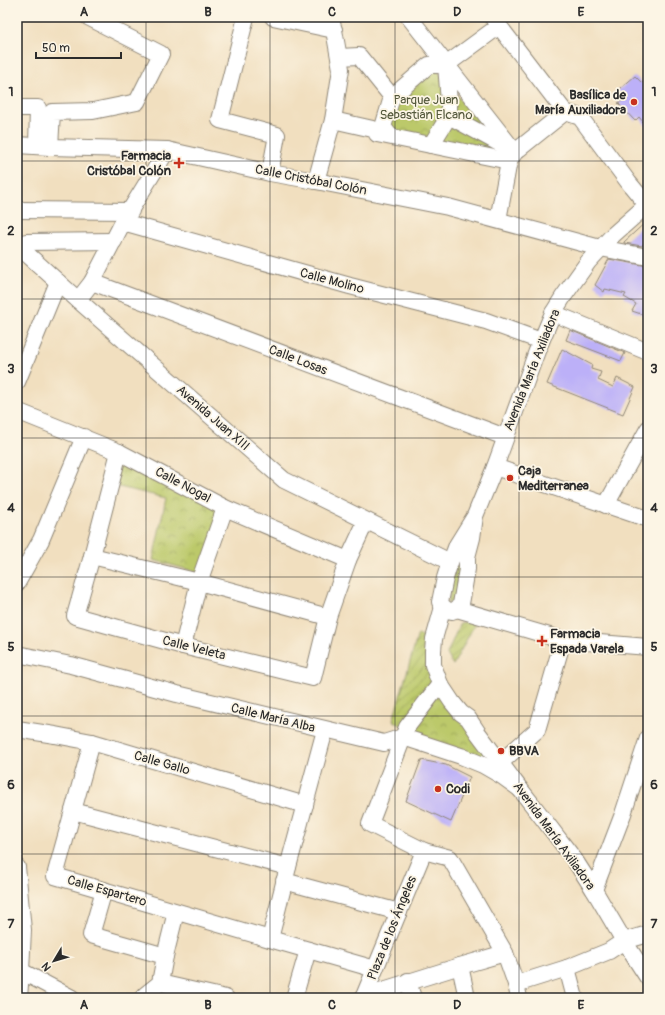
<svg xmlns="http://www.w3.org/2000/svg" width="665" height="1015" font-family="Pangolin,sans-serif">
	<defs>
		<pattern id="park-crowns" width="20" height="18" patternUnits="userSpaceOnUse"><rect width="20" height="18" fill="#bcc96b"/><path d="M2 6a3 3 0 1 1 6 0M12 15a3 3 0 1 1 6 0" fill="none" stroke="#99a358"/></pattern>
		<pattern id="garden-furrows" width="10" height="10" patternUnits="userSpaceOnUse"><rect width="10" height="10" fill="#bcc96b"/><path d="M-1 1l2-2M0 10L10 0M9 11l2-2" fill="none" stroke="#99a358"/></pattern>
	</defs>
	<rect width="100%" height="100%" fill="#fcf5e5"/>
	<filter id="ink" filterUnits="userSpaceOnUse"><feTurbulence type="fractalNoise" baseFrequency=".025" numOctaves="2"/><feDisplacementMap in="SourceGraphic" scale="8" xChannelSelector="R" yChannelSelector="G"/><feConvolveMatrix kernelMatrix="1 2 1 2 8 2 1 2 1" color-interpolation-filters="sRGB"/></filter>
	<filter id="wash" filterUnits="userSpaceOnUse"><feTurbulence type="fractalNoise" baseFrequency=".012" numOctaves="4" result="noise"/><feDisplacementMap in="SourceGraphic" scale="16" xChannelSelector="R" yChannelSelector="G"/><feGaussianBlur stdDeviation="0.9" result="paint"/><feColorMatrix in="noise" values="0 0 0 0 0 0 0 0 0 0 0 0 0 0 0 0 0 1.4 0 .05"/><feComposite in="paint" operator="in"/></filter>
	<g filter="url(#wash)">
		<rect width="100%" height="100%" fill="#f1dfbf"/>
		<g fill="url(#park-crowns)" stroke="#747a4b">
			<path d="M430 61 472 115 474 113 500 146 498 156 379 132 388 98Z"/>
			<path d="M119 457 223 510 204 574 153 560 166 498 115 486Z"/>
			<path d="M439 691 511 779 406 736Z"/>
		</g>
		<g fill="url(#garden-furrows)" stroke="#747a4b">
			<path d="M456 561 463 564 454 604 448 603Z"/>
			<path d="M477 620 453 665 447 654 460 623Z"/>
			<path d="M418 634 427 638 433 678 427 698 405 728 393 720Z"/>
		</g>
		<g id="blocks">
			<g fill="#bcb0f8">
				<path d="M635 76 642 83 648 78V128L639 117 635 121 618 103 622 101 615 93Z"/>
				<path d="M648 220V237L642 246 624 243V242Z"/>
				<path d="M609 259 648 266V309L644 315 632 311 636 304 624 297 626 294 605 289 604 292 595 285Z"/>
				<path d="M570 330 625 353 621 361 566 340Z"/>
				<path d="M562 349 592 365 591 369 601 372 598 380 613 387 617 378 635 387 623 414 547 384Z"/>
				<path d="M421 760 446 765 470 777 451 822 406 801Z"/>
			</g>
		</g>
	</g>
	<g filter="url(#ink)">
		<use href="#blocks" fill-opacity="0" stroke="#8e8575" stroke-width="1"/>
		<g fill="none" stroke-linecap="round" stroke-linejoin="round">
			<defs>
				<g id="minor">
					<path d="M246 17 220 120 277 135 270 173"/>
					<path d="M273 17 334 30"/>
					<path d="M409 17 515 152"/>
					<path d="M493 18 565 112"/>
					<path d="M339 57 359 56 392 97"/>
					<path d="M446 65 449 102V116"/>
					<path d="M17 108H38L37 146"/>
					<path d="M565 112 580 117 629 183 648 206"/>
					<path d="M333 120 377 130V134L509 161"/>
					<path d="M390 136 383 127 392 97 429 65H446L499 26"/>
					<path d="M17 145 50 147 167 150 270 173 316 181 448 207 600 248 648 257"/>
					<path d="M431 145 449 116 508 148"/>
					<path d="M50 147 52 112 93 111 137 102 161 54 88 17"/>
					<path d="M316 181 333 120 341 69 334 30 330 17"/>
					<path d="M17 210 131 211"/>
					<path d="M498 220 509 161 515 152 565 112"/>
					<path d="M123 222 350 286 486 321 541 341"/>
					<path d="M26 242 114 241"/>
					<path d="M17 245 78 300 284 480 450 562"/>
					<path d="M92 282 505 437"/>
					<path d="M78 300 92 282 123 222 167 150"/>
					<path d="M553 313 648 352"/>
					<path d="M17 382 58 282"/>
					<path d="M17 411 119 452 225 508 348 560"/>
					<path d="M119 452 92 556 75 616 183 646 313 678 328 617 348 560 366 521"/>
					<path d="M495 467 648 519"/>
					<path d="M606 505 648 429"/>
					<path d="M475 516 472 538 467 557V569L461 604 457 609 452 611 447 610 443 607 440 602 445 578 450 562 454 553 457 545 475 516 495 467 537 351 553 313 563 297 588 262 613 235 648 204"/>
					<path d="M92 556 199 582 328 617"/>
					<path d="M17 583 41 540 84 437"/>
					<path d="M443 607 434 639 433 651V665L440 684 452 702 461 713 468 718 478 733 520 789 538 812 574 859 594 890 624 941 648 978"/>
					<path d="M457 609 563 640 648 647"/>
					<path d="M183 646 199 582 225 508"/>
					<path d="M17 654 71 665 177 694 384 743 403 737 461 756 483 765 502 776 520 789"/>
					<path d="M440 684 407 727 370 824 424 851 450 858 505 953 516 984 519 998"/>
					<path d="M17 729 55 735 92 742 305 805"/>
					<path d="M92 742 55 876 270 939 375 969"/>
					<path d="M500 763 537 730 563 640"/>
					<path d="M73 811 288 867"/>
					<path d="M17 867 23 930 21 971 19 998"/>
					<path d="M284 881 399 912"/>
					<path d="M104 890 91 935 165 956"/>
					<path d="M594 890 623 814 648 738"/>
					<path d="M270 939 288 867 325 730"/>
					<path d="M460 966 467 998"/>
					<path d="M567 968 575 998"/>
					<path d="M21 971 72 998"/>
					<path d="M408 981 413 998"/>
					<path d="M160 983 226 998"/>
					<path d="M516 984 567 968 609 951 624 941 648 934"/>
					<path d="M364 996 424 851"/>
					<path d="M364 996 460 966 505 953"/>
					<path d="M144 998 145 995 160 983 165 956 176 912"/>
					<path d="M294 998 308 950"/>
				</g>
			</defs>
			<use href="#minor" stroke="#8e8575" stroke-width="18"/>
			<use href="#minor" stroke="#fff" stroke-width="16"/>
		</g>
	</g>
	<path fill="none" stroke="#2b2b2b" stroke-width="1" stroke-opacity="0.55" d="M146 17V998M270 17V998M395 17V998M519 17V998M17 161H648M17 299H648M17 438H648M17 577H648M17 716H648M17 854H648"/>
	<g fill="#c8321e" stroke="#fcf5e5" stroke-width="1.5">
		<circle cx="634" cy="102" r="4"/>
		<path d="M177 157h4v4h4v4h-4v4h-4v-4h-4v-4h4z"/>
		<circle cx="510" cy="478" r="4"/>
		<path d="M540 635h4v4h4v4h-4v4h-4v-4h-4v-4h4z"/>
		<circle cx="501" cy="751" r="4"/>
		<circle cx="438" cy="789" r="4"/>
	</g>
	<g text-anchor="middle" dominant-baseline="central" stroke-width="3.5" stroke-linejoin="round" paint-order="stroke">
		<g font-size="13" font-weight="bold" fill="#2b2b2b" stroke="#fcf5e5" text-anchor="start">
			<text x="626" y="95" text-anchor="end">Basílica de<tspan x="626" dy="15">María Auxiliadora</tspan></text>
			<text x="171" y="156" text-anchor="end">Farmacia<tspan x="171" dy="15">Cristóbal Colón</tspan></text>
			<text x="518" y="471">Caja<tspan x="518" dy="15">Mediterranea</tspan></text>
			<text x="550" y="634">Farmacia<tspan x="550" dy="15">Espada Varela</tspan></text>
			<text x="509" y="751">BBVA</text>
			<text x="446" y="789">Codi</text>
		</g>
		<g font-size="13" fill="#565a3e" stroke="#fcf5e5">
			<text x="426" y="100">Parque Juan<tspan x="426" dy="15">Sebastián Elcano</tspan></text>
		</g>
		<g font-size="13" fill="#2b2b2b" stroke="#fcf5e5">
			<text transform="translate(311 180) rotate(11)">Calle Cristóbal Colón</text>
			<text transform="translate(332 281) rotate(15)">Calle Molino</text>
			<text transform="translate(298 360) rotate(21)">Calle Losas</text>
			<text transform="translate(532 370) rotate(-68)">Avenida María Axiliadora</text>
			<text transform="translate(213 418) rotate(41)">Avenida Juan XIII</text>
			<text transform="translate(183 485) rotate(28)">Calle Nogal</text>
			<text transform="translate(194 648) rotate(14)">Calle Veleta</text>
			<text transform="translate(273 718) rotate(14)">Calle María Alba</text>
			<text transform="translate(162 763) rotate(16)">Calle Gallo</text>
			<text transform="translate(554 836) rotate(54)">Avenida María Axiliadora</text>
			<text transform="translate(107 891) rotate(16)">Calle Espartero</text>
			<text transform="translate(392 928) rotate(-68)">Plaza de los Ángeles</text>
		</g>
	</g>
	<rect width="665" height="1015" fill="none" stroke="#fcf5e5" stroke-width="44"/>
	<g transform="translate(54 961) rotate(232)" stroke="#fcf5e5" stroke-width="3" paint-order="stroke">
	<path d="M0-3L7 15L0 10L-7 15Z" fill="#2b2b2b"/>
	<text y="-6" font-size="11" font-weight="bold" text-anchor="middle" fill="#2b2b2b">N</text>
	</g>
	<path d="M36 52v6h85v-6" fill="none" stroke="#2b2b2b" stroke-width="2"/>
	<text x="42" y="52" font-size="12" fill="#2b2b2b" stroke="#fcf5e5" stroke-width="3" paint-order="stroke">50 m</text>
	<rect x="22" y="22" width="621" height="971" fill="none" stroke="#2b2b2b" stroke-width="1.5"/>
	<g font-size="13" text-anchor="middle" font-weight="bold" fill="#2b2b2b">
		<text x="84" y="16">A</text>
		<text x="208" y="16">B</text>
		<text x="332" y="16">C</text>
		<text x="457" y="16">D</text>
		<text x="581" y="16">E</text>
		<text x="11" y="96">1</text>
		<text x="654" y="96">1</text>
		<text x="11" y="235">2</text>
		<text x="654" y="235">2</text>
		<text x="11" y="373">3</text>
		<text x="654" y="373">3</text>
		<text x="11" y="512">4</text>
		<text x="654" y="512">4</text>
		<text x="11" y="651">5</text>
		<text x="654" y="651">5</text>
		<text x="11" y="789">6</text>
		<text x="654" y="789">6</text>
		<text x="11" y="928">7</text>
		<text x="654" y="928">7</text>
		<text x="84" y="1009">A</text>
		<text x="208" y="1009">B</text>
		<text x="332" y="1009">C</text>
		<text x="457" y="1009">D</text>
		<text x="581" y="1009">E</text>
	</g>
</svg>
